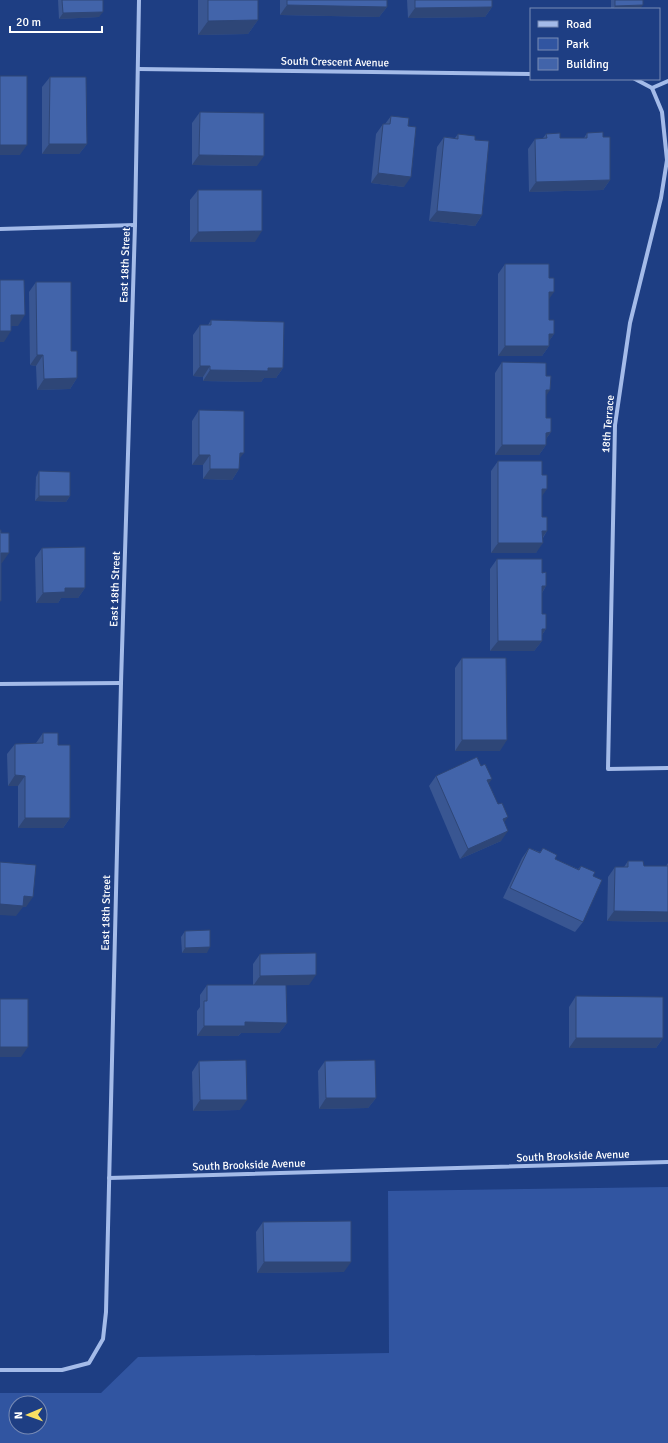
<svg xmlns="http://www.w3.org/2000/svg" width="668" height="1443" font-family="Signika,sans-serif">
	<rect width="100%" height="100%" fill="#1e3e83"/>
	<path fill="#3155a1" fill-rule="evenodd" d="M668 1187V1443H0V1393H101L138 1357 389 1353 388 1191ZM16 1403H40V1427H16Z"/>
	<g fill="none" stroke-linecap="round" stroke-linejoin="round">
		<g stroke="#a4bbe9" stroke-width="4">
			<path d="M138 69 531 74"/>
			<path d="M635 79 652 88 668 81"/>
			<path d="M652 88 662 112 667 160 661 198 630 323 615 425 608 769 668 768"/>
			<path d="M0 229 135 225"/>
			<path d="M0 684 121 683"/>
			<path d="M109 1178 668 1162"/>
			<path d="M0 1370H62L89 1363 103 1339 106 1312 121 683 135 225 139 0"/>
		</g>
	</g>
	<g fill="#395692">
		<path d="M58 0H103L99 17 59 19Z"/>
		<path d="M198 0H258V20L248 34 198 35Z"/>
		<path d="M280 0H387V7L379 17 280 15Z"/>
		<path d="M407 0H492V7L485 17 408 18Z"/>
		<path d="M611 0H643L640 9H611Z"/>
		<path d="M50 77 87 144 79 154H42V87Z"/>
		<path d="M200 112 257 166 192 165V123Z"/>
		<path d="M391 116 408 126 404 187 371 183 376 134 383 124H385Z"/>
		<path d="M587 133 603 137 610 180 603 190 529 192 528 149 535 139 543 138 546 134 560 138H584Z"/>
		<path d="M458 134 475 140 482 215 475 226 429 221 437 147 444 137 455 138Z"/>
		<path d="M198 190 255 242H190V200Z"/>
		<path d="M505 264 549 298V320L554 334 549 341V346L542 356H498V274Z"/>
		<path d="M36 282 71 351 77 378 70 389 37 390 36 366 30 365 29 292Z"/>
		<path d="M211 320 283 368 276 378H264L261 382 203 381V377L193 376V335L200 325H208Z"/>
		<path d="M502 362 546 396V418L551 432 546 439V445L539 455H495V373Z"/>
		<path d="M199 410 239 459V469L232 480 203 479V465H192V421Z"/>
		<path d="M498 461 542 495V517L547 531 543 538 536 553H491V471Z"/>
		<path d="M39 471 70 496 66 502 35 501 36 477Z"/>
		<path d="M42 548 85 588 78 598H61L58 603H36L35 558Z"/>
		<path d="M497 559 542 573 546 586 542 593V614L546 629 542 635V641L534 651H490V569Z"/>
		<path d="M462 658 500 751H455V668Z"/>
		<path d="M43 733 58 745 70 818 63 828H18V786H8L7 754 15 744 36 743Z"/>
		<path d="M436 776 488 783 504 822 501 841 460 859 429 786Z"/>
		<path d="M529 848 540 852 543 848 555 859 578 869 581 866 593 876 583 922 575 932 503 898 522 858Z"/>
		<path d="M628 861 644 866H666L668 863V922L607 921 608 877 615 867H624Z"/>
		<path d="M185 931 207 953H182L181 937Z"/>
		<path d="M260 954 309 985H286L287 1023 279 1033H241L238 1036H197V1011L200 1007V995L207 985H253V964Z"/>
		<path d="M576 996 663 1038 656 1048H569V1007Z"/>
		<path d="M199 1061 240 1110 193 1111 192 1072Z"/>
		<path d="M325 1061 376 1098 368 1108 319 1109 318 1071Z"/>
		<path d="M263 1222 344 1272 257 1273 256 1232Z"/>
	</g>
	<g fill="#2e4677">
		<path d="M287 5 387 7 379 17 280 15Z"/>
		<path d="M643 5 640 9H613L615 6Z"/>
		<path d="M492 7 485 17 408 18 415 8Z"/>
		<path d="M103 12 99 17 59 19 63 13Z"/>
		<path d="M258 20 248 34 198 35 208 21Z"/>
		<path d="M49 144H87L79 154H42Z"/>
		<path d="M0 145H27L20 155H0Z"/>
		<path d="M199 155 264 156 257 166 192 165Z"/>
		<path d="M378 173 411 177 404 187 371 183Z"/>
		<path d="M610 180 603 190 529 192 536 182Z"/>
		<path d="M437 211 482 215 475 226 429 221Z"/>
		<path d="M262 231 255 242H190L198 232Z"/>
		<path d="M549 292H554L547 302Z"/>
		<path d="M11 315H25L18 326H4Z"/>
		<path d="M0 331H11L4 342H0Z"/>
		<path d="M549 334H554L547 344Z"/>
		<path d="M505 346H549L542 356H498Z"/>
		<path d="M37 355H43L36 366 30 365Z"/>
		<path d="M200 366H210L203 377 193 376Z"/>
		<path d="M268 368H283L276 378H264L261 382 203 381 210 370Z"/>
		<path d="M77 378 70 389 37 390 44 379Z"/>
		<path d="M546 390H550L543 401Z"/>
		<path d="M551 432 543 443 546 433Z"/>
		<path d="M502 445H546L539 455H495Z"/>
		<path d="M240 453H244L236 463Z"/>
		<path d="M199 455H210L203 465H192Z"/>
		<path d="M210 469H239L232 480 203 479Z"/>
		<path d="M542 489H547L540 499Z"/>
		<path d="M39 496H70L66 502 35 501Z"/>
		<path d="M542 531H547L540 541Z"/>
		<path d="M498 543H543L536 553H491Z"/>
		<path d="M1 553H9L2 563H0Z"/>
		<path d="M542 586H546L539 597Z"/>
		<path d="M65 588H85L78 598H61L58 603H36L43 593Z"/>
		<path d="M542 629H546L539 639Z"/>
		<path d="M498 641H542L534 651H490Z"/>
		<path d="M462 740H507L500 751H455Z"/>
		<path d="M15 775 25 776 18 786H8Z"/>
		<path d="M492 779 485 789 487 780Z"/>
		<path d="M508 817 501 827 503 819Z"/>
		<path d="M25 818H70L63 828H18Z"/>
		<path d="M508 831 501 841 460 859 468 849Z"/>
		<path d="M24 896 33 897 26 907H23L16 916 0 915V904Z"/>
		<path d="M614 911 668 912V922L607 921Z"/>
		<path d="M210 947 207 953H182L185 948Z"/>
		<path d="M316 975 309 985 253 986 260 976Z"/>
		<path d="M245 1022 287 1023 279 1033H241L238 1036H197L204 1026Z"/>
		<path d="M576 1038H663L656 1048H569Z"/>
		<path d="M0 1047H28L21 1057H0Z"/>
		<path d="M326 1098H376L368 1108 319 1109Z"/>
		<path d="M200 1100H247L240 1110 193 1111Z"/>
		<path d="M264 1262H351L344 1272 257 1273Z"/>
	</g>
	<g fill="#4264aa" stroke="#2e4677">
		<path d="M62 0H103V12L63 13Z"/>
		<path d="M208 0H258V20L208 21Z"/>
		<path d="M287 0H387V7L287 5Z"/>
		<path d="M415 0H492V7L415 8Z"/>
		<path d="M615 0H643V5L615 6Z"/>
		<rect x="0" y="76" width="27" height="69"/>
		<path d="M50 77H86L87 144H49Z"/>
		<path d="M200 112 264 113V156L199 155Z"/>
		<path d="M391 116 409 118 408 126 416 127 411 177 378 173 383 124H390Z"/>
		<path d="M603 132V137H610V180L536 182 535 139 547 138 546 134 560 133V138H587V133Z"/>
		<path d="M458 134 475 136V140L489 141 482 215 437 211 444 137 458 139Z"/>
		<path d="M198 190H262V231L198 232Z"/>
		<path d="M505 264H549V278H554V292H549V320H554V334H549V346H505Z"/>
		<path d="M0 280H24L25 315H11V331H0Z"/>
		<path d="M36 282H71V351H77V378L44 379 43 355H37Z"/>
		<path d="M211 320 284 322 283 368H268V371L210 370V366H200V325H211Z"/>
		<path d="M502 362 546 363V376H551L550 390H546V418H551V432L546 433V445H502Z"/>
		<path d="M199 410 244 411V453H240L239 469H210V455H199Z"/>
		<path d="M498 461H542V475H547V489H542V517H547V531H542L543 543H498Z"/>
		<path d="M39 471 70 472V496H39Z"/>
		<path d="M0 530H1V533H9V553H1V601H0Z"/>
		<path d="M85 547V588H65V592L43 593 42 548Z"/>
		<path d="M497 559H542V573L546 572V586H542V614H546V629H542V641H498Z"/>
		<path d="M462 658H506L507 740H462Z"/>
		<path d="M43 733H58V745H70V818H25V776L15 775V744L43 743Z"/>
		<path d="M477 757 481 766 485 764 492 779 487 780 498 804 502 803 508 817 503 819 508 831 468 849 436 776Z"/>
		<path d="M529 848 540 853 543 848 557 855 555 859 579 870 581 866 595 872 593 876 602 880 583 922 510 888Z"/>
		<path d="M628 861H643L644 866H668V912L614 911 615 867H628Z"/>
		<path d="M0 862 36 865 33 897 24 896 23 906 0 904Z"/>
		<path d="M210 930V947L185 948V931Z"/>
		<path d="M316 953V975L260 976V954Z"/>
		<path d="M207 985H286L287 1023 245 1022V1026H204V1001H207Z"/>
		<path d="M576 996 663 997V1038H576Z"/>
		<rect x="0" y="999" width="28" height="48"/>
		<path d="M246 1060 247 1100H200L199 1061Z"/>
		<path d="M375 1060 376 1098H326L325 1061Z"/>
		<path d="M351 1221V1262H264L263 1222Z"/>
	</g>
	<g text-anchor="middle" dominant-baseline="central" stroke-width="3" stroke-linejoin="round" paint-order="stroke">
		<g font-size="11" fill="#fff" stroke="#1e3e83">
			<text transform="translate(335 62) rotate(1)">South Crescent Avenue</text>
			<text transform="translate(125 265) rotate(-88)">East 18th Street</text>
			<text transform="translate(608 424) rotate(-85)">18th Terrace</text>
			<text transform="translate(115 589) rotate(-88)">East 18th Street</text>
			<text transform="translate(106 913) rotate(-89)">East 18th Street</text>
			<text transform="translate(573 1156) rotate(-2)">South Brookside Avenue</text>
			<text transform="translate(249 1165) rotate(-2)">South Brookside Avenue</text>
		</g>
	</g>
	<rect x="530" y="8" width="130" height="72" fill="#1e3e83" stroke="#788bb5"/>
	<rect x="538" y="21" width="20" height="6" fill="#a4bbe9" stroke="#788bb5"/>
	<text x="566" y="28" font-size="12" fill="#ffffff">Road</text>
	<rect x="538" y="38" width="20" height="12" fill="#3155a1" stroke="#788bb5"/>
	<text x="566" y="48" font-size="12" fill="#ffffff">Park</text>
	<rect x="538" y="58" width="20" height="12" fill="#4264aa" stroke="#788bb5"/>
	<text x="566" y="68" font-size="12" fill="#ffffff">Building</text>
	<g transform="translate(28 1415) rotate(268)"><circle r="19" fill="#1e3e83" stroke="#788bb5"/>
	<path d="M0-3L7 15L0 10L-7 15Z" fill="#f8df63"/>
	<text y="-6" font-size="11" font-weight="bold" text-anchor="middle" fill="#ffffff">N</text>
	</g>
	<path d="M10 26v6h92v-6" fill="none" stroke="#ffffff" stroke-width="2"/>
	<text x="16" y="26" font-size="12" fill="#ffffff" stroke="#1e3e83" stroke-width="3" paint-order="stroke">20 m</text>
</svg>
